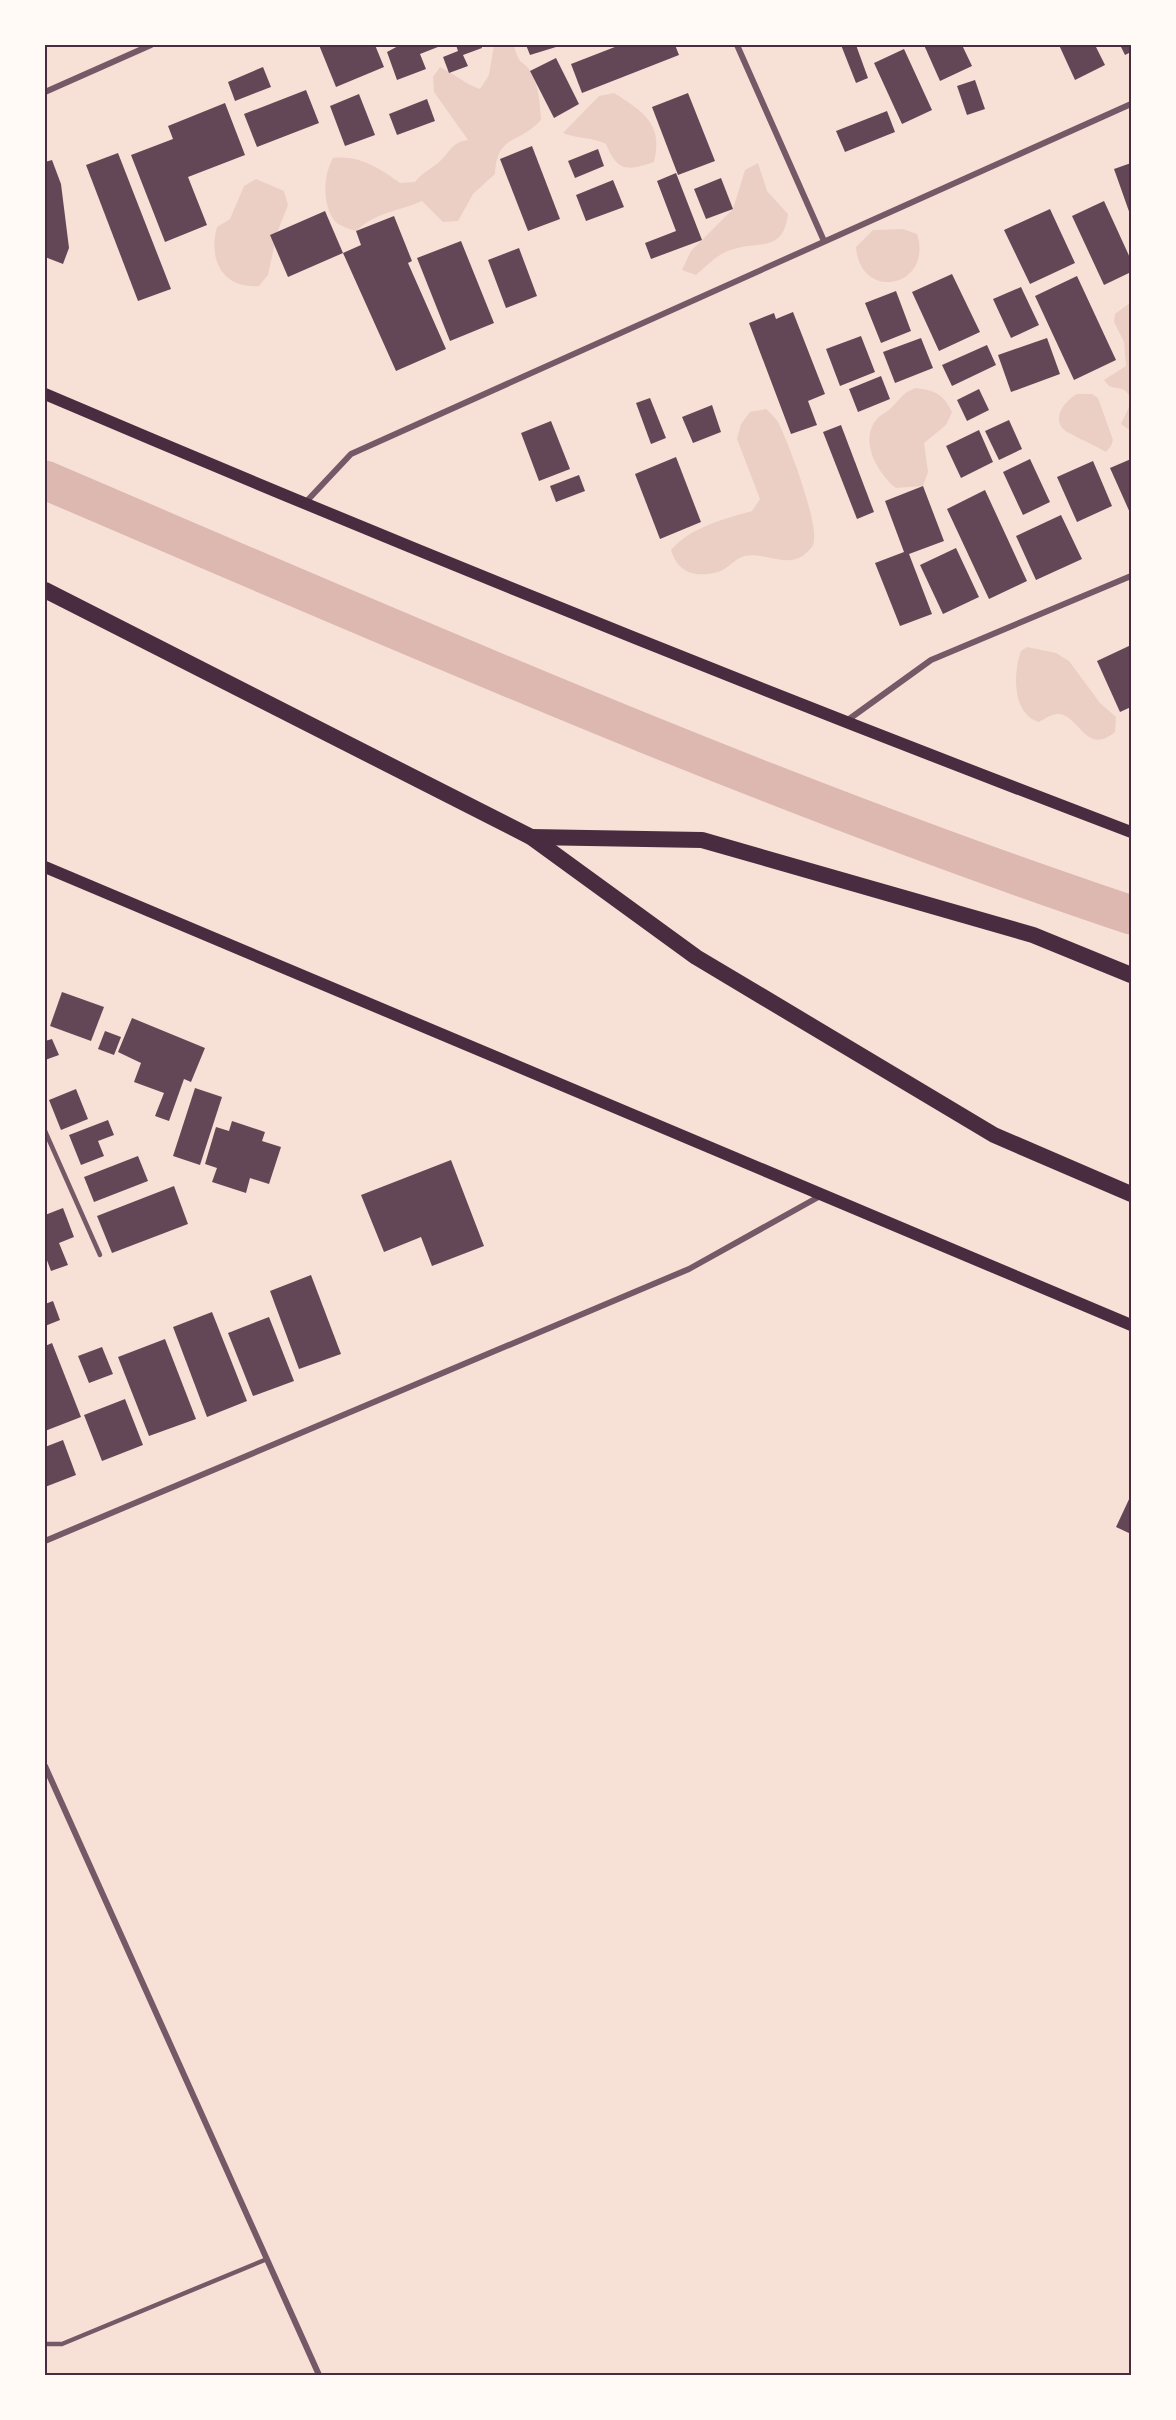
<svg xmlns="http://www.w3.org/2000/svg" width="1176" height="2420" font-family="'Source Sans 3',sans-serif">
	<rect width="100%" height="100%" fill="#f7e1d7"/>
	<g fill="#ebcfc5">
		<path d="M494 45H514C519 67 523 59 531 72 539 86 540 105 541 120 518 145 497 134 495 174L473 194 458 221 443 222 422 201C396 212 377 212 356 231 350 229 343 227 338 224 321 209 323 175 333 158 360 155 379 168 400 183L415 182C424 171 428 171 438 163 449 154 451 142 468 140L434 92 433 77 440 67C455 74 465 84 480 89L489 75Z"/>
		<path d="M614 93C642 111 664 123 654 162 628 171 617 172 606 144 592 137 578 139 563 133L599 96Z"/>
		<path d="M758 163 767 191 788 214C783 254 758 240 731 250 717 254 707 266 696 275L682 270 691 251 733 209 745 170Z"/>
		<path d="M256 179 284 191 288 205 277 233 268 275 259 286C222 289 208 259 217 227L230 219 244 186Z"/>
		<path d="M903 229 917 234C934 287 860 303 856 247L873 230Z"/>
		<path d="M1131 302V429H1128L1121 424C1125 415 1137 398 1124 390 1120 388 1114 388 1109 386L1104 380 1126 366 1124 342 1114 322 1115 314Z"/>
		<path d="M916 388C935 390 944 395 952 412L946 425 924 443 928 472 923 486 896 488C878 474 858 440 877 419 881 414 888 412 892 407 903 397 900 394 916 388Z"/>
		<path d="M1077 394H1092L1098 398 1113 440 1111 446 1106 452C1098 447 1067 433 1063 429 1052 416 1066 400 1077 394Z"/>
		<path d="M766 409C770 413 775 417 778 422 788 441 821 528 813 545 812 548 806 553 804 555 787 568 764 552 745 556 735 558 728 569 718 572 695 578 678 573 671 550 691 527 724 519 752 511L760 499 737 439 741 424 750 412Z"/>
		<path d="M1027 647 1056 653 1069 661 1100 703 1116 717 1115 732C1085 757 1079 713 1057 714 1050 715 1044 719 1039 722 1012 714 1013 673 1021 651Z"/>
	</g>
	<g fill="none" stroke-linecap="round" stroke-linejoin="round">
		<path stroke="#dcb8b0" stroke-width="39" d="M45 480C403 633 761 791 1131 915"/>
	</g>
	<g fill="#644757">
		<path d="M319 45H375L384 67 336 87Z"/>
		<path d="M400 45H443L420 54 426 69 397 80 387 52Z"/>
		<path d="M456 45H481L482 48 463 55 468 66 449 73 443 57 458 51Z"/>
		<path d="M526 45H555L556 47 530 55Z"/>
		<path d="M620 45H675L679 55 582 93 571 64Z"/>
		<path d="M841 45H856L868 78 856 83Z"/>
		<path d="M924 45H962L972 66 940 81Z"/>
		<path d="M1059 45H1095L1105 65 1075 80Z"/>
		<path d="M1120 45H1131V52L1125 55Z"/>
		<path d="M904 49 932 110 902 124 874 63Z"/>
		<path d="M556 58 579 104 554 118 530 71Z"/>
		<path d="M263 67 271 87 235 101 228 82Z"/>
		<path d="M975 80 985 109 967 115 957 86Z"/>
		<path d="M306 90 319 123 257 147 244 114Z"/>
		<path d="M688 93 715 161 678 175 652 107Z"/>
		<path d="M359 94 375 135 345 146 330 106Z"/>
		<path d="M427 99 435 121 397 135 389 114Z"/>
		<path d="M225 103 245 155 188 177 207 225 165 242 131 155 173 139 168 126Z"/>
		<path d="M887 111 895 132 845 152 836 131Z"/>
		<path d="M532 146 560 219 528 231 500 159Z"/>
		<path d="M598 149 604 166 575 178 568 161Z"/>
		<path d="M118 153 171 289 138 301 86 165Z"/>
		<path d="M52 160 61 184 69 248 63 264 45 257V162Z"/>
		<path d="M1131 163V217L1114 169Z"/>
		<path d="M676 173 702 240 651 259 645 243 676 231 657 181Z"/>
		<path d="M721 178 733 209 706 219 694 189Z"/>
		<path d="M613 180 624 207 586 221 576 195Z"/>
		<path d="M1104 201 1131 260V272L1104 285 1072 216Z"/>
		<path d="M1050 209 1075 263 1030 284 1004 230Z"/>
		<path d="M325 211 343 253 288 277 270 235Z"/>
		<path d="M394 216 412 261 408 263 446 349 396 371 343 253 361 245 356 231Z"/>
		<path d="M461 241 494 323 450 341 417 258Z"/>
		<path d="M519 248 537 296 506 308 488 260Z"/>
		<path d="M952 274 980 332 939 351 912 292Z"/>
		<path d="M1077 276 1116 360 1074 380 1035 296Z"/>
		<path d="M1021 287 1039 325 1011 338 993 299Z"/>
		<path d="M896 291 911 331 881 343 865 303Z"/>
		<path d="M793 312 825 394 808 401 817 425 791 434 749 323 774 313 776 319Z"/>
		<path d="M861 336 875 372 840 386 826 349Z"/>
		<path d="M921 338 933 368 895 383 883 352Z"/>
		<path d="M1047 338 1060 374 1011 392 998 355Z"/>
		<path d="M987 345 996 365 952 386 942 365Z"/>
		<path d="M881 376 890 399 858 412 849 389Z"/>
		<path d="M979 389 989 410 967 421 957 400Z"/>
		<path d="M650 398 666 438 651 444 636 403Z"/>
		<path d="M712 405 721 432 693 443 682 417Z"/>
		<path d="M1009 420 1022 449 999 460 985 431Z"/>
		<path d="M551 421 570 469 539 481 521 433Z"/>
		<path d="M841 425 874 512 857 519 823 432Z"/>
		<path d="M979 430 993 462 961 478 946 446Z"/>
		<path d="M676 457 701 522 660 539 635 474Z"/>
		<path d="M1030 459 1050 502 1023 515 1003 472Z"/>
		<path d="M1131 459V515L1110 468Z"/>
		<path d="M1093 461 1112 506 1077 522 1057 477Z"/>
		<path d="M579 475 585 491 556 502 550 486Z"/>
		<path d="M923 486 944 541 909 554 932 614 900 626 875 563 904 552 885 501Z"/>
		<path d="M985 490 1027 581 989 599 947 509Z"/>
		<path d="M1061 515 1082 559 1036 580 1016 536Z"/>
		<path d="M956 548 979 597 943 614 920 565Z"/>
		<path d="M1131 645V707L1120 712 1097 661Z"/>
		<path d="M62 992 104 1007 91 1041 50 1026Z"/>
		<path d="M132 1018 205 1048 191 1082 184 1079 169 1121 155 1116 164 1093 134 1082 141 1063 118 1052Z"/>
		<path d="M105 1031 121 1037 114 1055 98 1049Z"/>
		<path d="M52 1039 59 1055 45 1060V1041Z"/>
		<path d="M195 1088 222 1097 200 1165 173 1156Z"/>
		<path d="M76 1089 88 1119 61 1130 49 1100Z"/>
		<path d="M108 1120 114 1135 98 1141 104 1156 81 1165 69 1135Z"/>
		<path d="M232 1121 265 1132 262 1141 281 1147 269 1184 250 1178 246 1193 212 1182 217 1168 205 1164 216 1127 229 1131Z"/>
		<path d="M138 1156 148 1181 94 1202 84 1177Z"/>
		<path d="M451 1160 484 1246 432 1266 421 1237 384 1252 361 1195Z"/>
		<path d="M174 1186 188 1224 112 1253 97 1216Z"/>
		<path d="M63 1208 74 1237 59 1243 68 1265 51 1271 45 1255V1215Z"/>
		<path d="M311 1275 341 1354 299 1369 270 1291Z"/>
		<path d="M53 1301 60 1320 45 1326V1304Z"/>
		<path d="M212 1312 247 1401 207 1417 173 1327Z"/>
		<path d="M269 1317 294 1381 253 1396 228 1333Z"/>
		<path d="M165 1339 196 1419 149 1436 118 1357Z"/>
		<path d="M52 1343 81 1417 45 1431V1346Z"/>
		<path d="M102 1347 113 1374 89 1383 78 1356Z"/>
		<path d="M125 1399 143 1445 102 1461 84 1415Z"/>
		<path d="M63 1440 76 1475 45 1487V1447Z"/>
		<path d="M1131 1495V1534L1116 1527Z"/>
	</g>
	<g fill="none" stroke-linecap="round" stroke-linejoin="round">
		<g stroke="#755966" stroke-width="4.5">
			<path d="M45 1131 100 1255"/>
			<path d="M45 2344H62L267 2259"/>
		</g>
		<g stroke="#755966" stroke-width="6">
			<path d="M737 45 824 241"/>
			<path d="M45 92 151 45"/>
			<path d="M304 504 351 454 1131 104"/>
			<path d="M845 722 931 660 1131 576"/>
			<path d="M45 1541 689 1269 822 1195"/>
			<path d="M45 1766 319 2375"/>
		</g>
		<g stroke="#4a2c40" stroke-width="12">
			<path d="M45 394C404 547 766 693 1131 832"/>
			<path d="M45 867 1131 1325"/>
		</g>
		<g stroke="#4a2c40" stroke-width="16">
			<path d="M45 590 531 837 696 957 994 1135 1131 1194"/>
			<path d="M531 837 702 840 1033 935 1131 975"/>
		</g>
	</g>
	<rect width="1176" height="2420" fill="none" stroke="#fffaf5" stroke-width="93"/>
	<rect x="46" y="46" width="1084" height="2328" fill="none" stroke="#4a2c40" stroke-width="2"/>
</svg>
